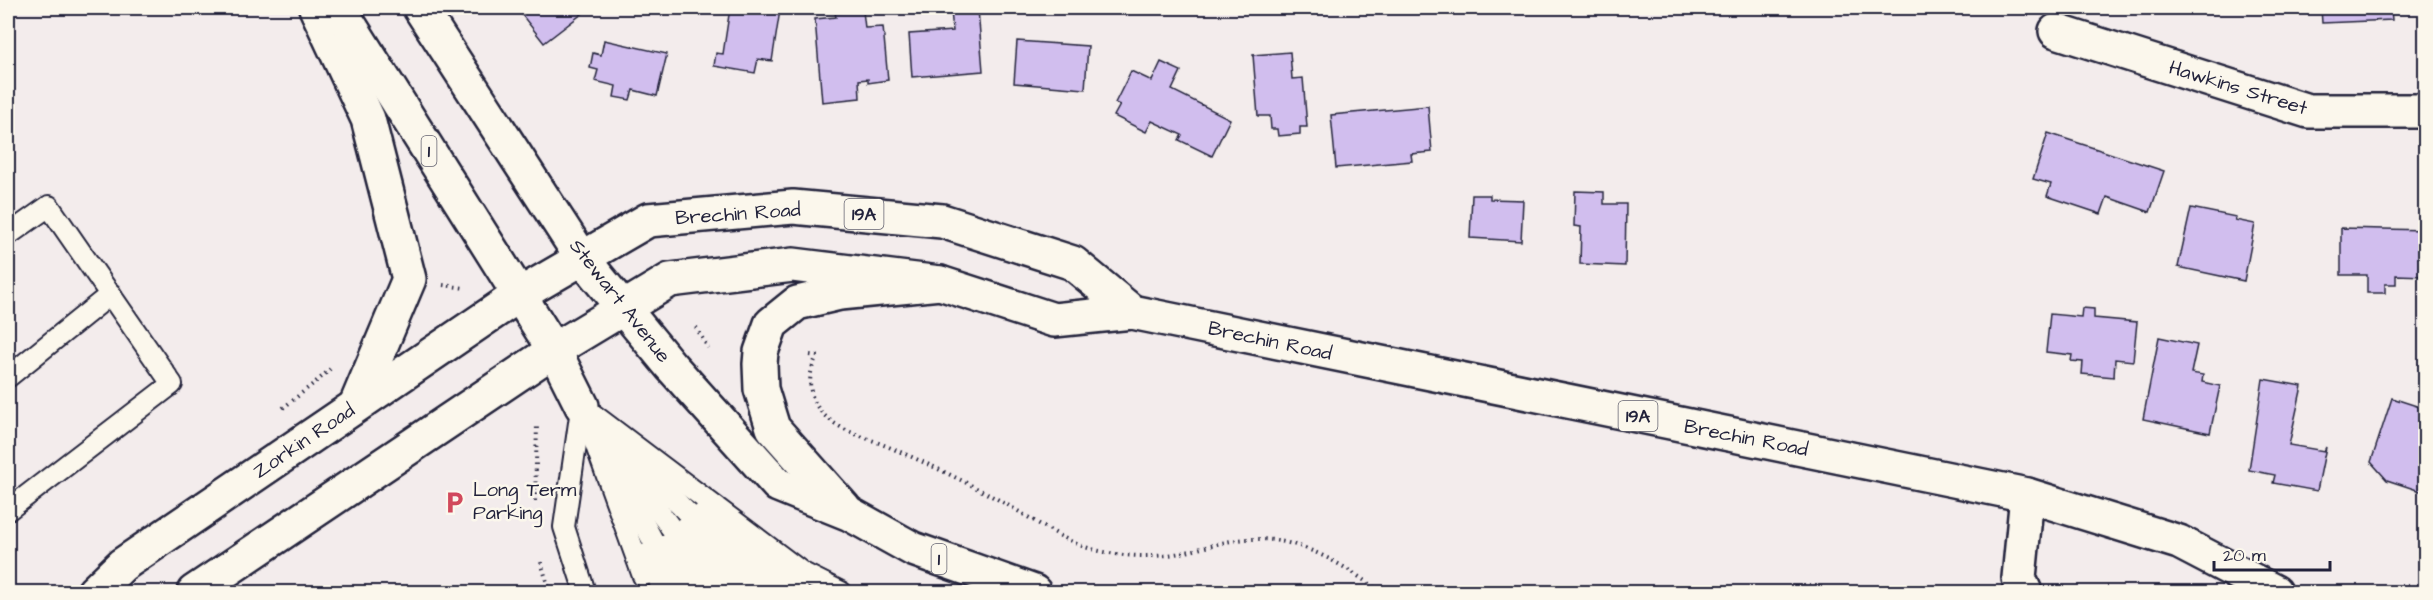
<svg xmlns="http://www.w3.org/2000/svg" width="2433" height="600" font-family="'Architects Daughter',sans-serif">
	<rect width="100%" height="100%" fill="#f3ecec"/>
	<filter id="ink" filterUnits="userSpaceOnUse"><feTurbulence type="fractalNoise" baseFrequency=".0167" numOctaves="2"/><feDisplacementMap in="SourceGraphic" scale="12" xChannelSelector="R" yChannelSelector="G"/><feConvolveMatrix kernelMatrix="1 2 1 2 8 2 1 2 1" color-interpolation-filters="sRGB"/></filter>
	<g filter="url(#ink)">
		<g fill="#d1beee" stroke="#22223b" stroke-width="1.5">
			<path d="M521 8H579L583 13 544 43 518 10Z"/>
			<path d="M730 8 780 10 772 61 758 59 755 73 714 66 716 53 723 54Z"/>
			<path d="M2259 8H2277L2275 13Z"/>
			<path d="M2314 8H2419L2391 10 2392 20 2322 23 2321 8Z"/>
			<path d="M978 9 983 71 912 77 909 34 953 31 951 11Z"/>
			<path d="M863 11 865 28 883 27 888 80 868 83V79L859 80 860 98 822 102 815 19 836 17 835 13Z"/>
			<path d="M604 40 667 54 657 96 633 90 630 100 614 97 616 86 595 81 598 70 590 68 593 53 601 55Z"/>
			<path d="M1017 41 1088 46 1085 89 1014 83Z"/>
			<path d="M1290 52 1292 79 1303 78 1307 127H1300V134L1278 136 1277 129H1271L1270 116H1258L1253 55Z"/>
			<path d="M1161 62 1181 71 1172 90 1230 119 1212 156 1179 140 1182 135 1152 121 1146 132 1114 116 1120 105 1115 103 1131 71 1152 81Z"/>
			<path d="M1428 106 1432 152 1411 154 1412 161 1336 168 1331 115Z"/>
			<path d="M2048 133 2164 171 2150 212 2107 197 2101 214 2047 196 2051 184 2033 179Z"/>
			<path d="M1575 191 1604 192V204H1626L1625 266 1580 264 1581 227 1574 226Z"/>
			<path d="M1472 195H1490V199L1523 200 1521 241 1470 238Z"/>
			<path d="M2191 208 2236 217 2235 220 2255 224 2244 281 2178 267Z"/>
			<path d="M2341 228 2426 230V276L2396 275V284H2385V293H2367V275H2341Z"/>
			<path d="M2082 308 2094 309V318L2137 322 2133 361 2115 359 2114 377 2082 374 2083 362 2071 361 2072 355 2046 352 2050 314 2081 317Z"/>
			<path d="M2159 337 2197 345 2191 373 2203 375 2202 382 2220 386 2210 433 2143 419Z"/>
			<path d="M2263 379 2302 386 2289 445 2324 451 2326 447 2317 491 2273 483 2275 475 2249 470Z"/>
			<path d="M2392 398 2426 409V493L2387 480 2371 462Z"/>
		</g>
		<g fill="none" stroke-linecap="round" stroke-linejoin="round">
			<defs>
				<g id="lane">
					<path d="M8 235 49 206 172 384 8 510"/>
					<path d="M8 377 111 294"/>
					<path d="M582 406 803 573 841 592"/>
					<path d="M581 409 564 527 585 592"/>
					<path d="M594 423 718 592"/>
					<path d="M590 429 643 576"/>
					<path d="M630 455 766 592"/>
					<path d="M614 467 680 592"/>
					<path d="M703 513 786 584 799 592"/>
					<path d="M685 527 740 592"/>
					<path d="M667 544 698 592"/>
					<path d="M647 554 664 592"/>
				</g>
				<g id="street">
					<path d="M2056 31 2308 111H2426"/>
					<path d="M94 592 122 565 519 295"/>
					<path d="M2025 592 2019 578 2027 495"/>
				</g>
				<path id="secondary" d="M194 592 554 350"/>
				<g id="primary">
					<path d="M519 295 648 220 793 207 942 221 1073 263 1132 312"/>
					<path d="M554 350 670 280 793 265 940 283 1054 320 1132 312 2027 495 2179 542 2275 592"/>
				</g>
				<g id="highway">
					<path d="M316 8 368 119 409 279 356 405"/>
					<path d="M339 8 554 350 582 406"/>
					<path d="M420 8 582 258 670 365 778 485 850 514 913 549 1034 592"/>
					<path d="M844 508 773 428 761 389 760 364 761 352 771 324 797 303 840 293 940 283"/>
				</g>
			</defs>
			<use href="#lane" stroke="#22223b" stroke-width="24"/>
			<use href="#street" stroke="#22223b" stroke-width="38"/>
			<use href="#secondary" stroke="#22223b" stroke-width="38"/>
			<use href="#primary" stroke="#22223b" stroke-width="38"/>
			<use href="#highway" stroke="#22223b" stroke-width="38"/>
			<g stroke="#22223b" stroke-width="4" stroke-dasharray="1.5 4.5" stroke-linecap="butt">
				<path d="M443 285 465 288"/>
				<path d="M696 327 708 348"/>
				<path d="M810 355 817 356C807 375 807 397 823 414 839 430 859 435 879 443 923 461 965 481 1006 504 1027 516 1060 538 1082 546 1114 557 1153 559 1186 552 1208 547 1229 539 1252 539 1299 537 1345 565 1380 592"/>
				<path d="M283 408 323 376 330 369"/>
				<path d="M535 501 537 425"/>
				<path d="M541 562 550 592"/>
			</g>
			<use href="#lane" stroke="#fbf7ec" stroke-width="20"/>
			<use href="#street" stroke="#fbf7ec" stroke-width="33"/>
			<use href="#secondary" stroke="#fbf7ec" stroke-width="33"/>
			<use href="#primary" stroke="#fbf7ec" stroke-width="33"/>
			<use href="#highway" stroke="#fbf7ec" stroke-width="33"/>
		</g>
	</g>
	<defs>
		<symbol id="parking-bare" viewBox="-9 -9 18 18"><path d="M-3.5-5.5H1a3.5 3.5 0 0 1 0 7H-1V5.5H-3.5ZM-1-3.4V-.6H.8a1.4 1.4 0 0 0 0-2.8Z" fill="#d1495b" stroke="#fbf7ec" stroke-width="2.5" paint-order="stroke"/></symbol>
	</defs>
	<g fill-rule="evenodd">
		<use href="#parking-bare" x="438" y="486" width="33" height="33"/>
	</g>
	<g text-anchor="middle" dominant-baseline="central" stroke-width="5" stroke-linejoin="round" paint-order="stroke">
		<g fill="#fbf7ec" stroke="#636270" stroke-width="1.5">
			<rect x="421.5" y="136" width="15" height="30" rx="4.5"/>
			<rect x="844.5" y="199" width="39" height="30" rx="4.5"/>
			<rect x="1618.5" y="401" width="39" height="30" rx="4.5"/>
			<rect x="931.5" y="544" width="15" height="30" rx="4.5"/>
		</g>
		<g font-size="18" font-weight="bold" fill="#22223b">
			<text x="429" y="151">1</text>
			<text x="864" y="214">19A</text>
			<text x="1638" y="416">19A</text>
			<text x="939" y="559">1</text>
		</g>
		<g font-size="20" fill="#22223b" stroke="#fbf7ec">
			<text transform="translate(2238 88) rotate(17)">Hawkins Street</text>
			<text transform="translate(738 214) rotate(-4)">Brechin Road</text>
			<text transform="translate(620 301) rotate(52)">Stewart Avenue</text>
			<text transform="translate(1270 341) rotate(12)">Brechin Road</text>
			<text transform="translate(1746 438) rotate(11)">Brechin Road</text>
			<text transform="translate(304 441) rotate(-34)">Zorkin Road</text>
		</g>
		<g font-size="20" fill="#22223b" stroke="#fbf7ec" text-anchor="start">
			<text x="473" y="490">Long Term<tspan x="473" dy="23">Parking</tspan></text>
		</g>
	</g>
	<rect width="2433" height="600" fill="none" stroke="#fbf7ec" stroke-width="30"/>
	<rect x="15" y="15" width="2403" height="570" fill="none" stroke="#22223b" stroke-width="2" filter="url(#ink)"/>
	<path d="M2214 561v9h116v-9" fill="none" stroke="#22223b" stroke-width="3"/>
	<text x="2223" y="561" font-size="18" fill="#22223b" stroke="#fbf7ec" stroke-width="4.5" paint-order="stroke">20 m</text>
</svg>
